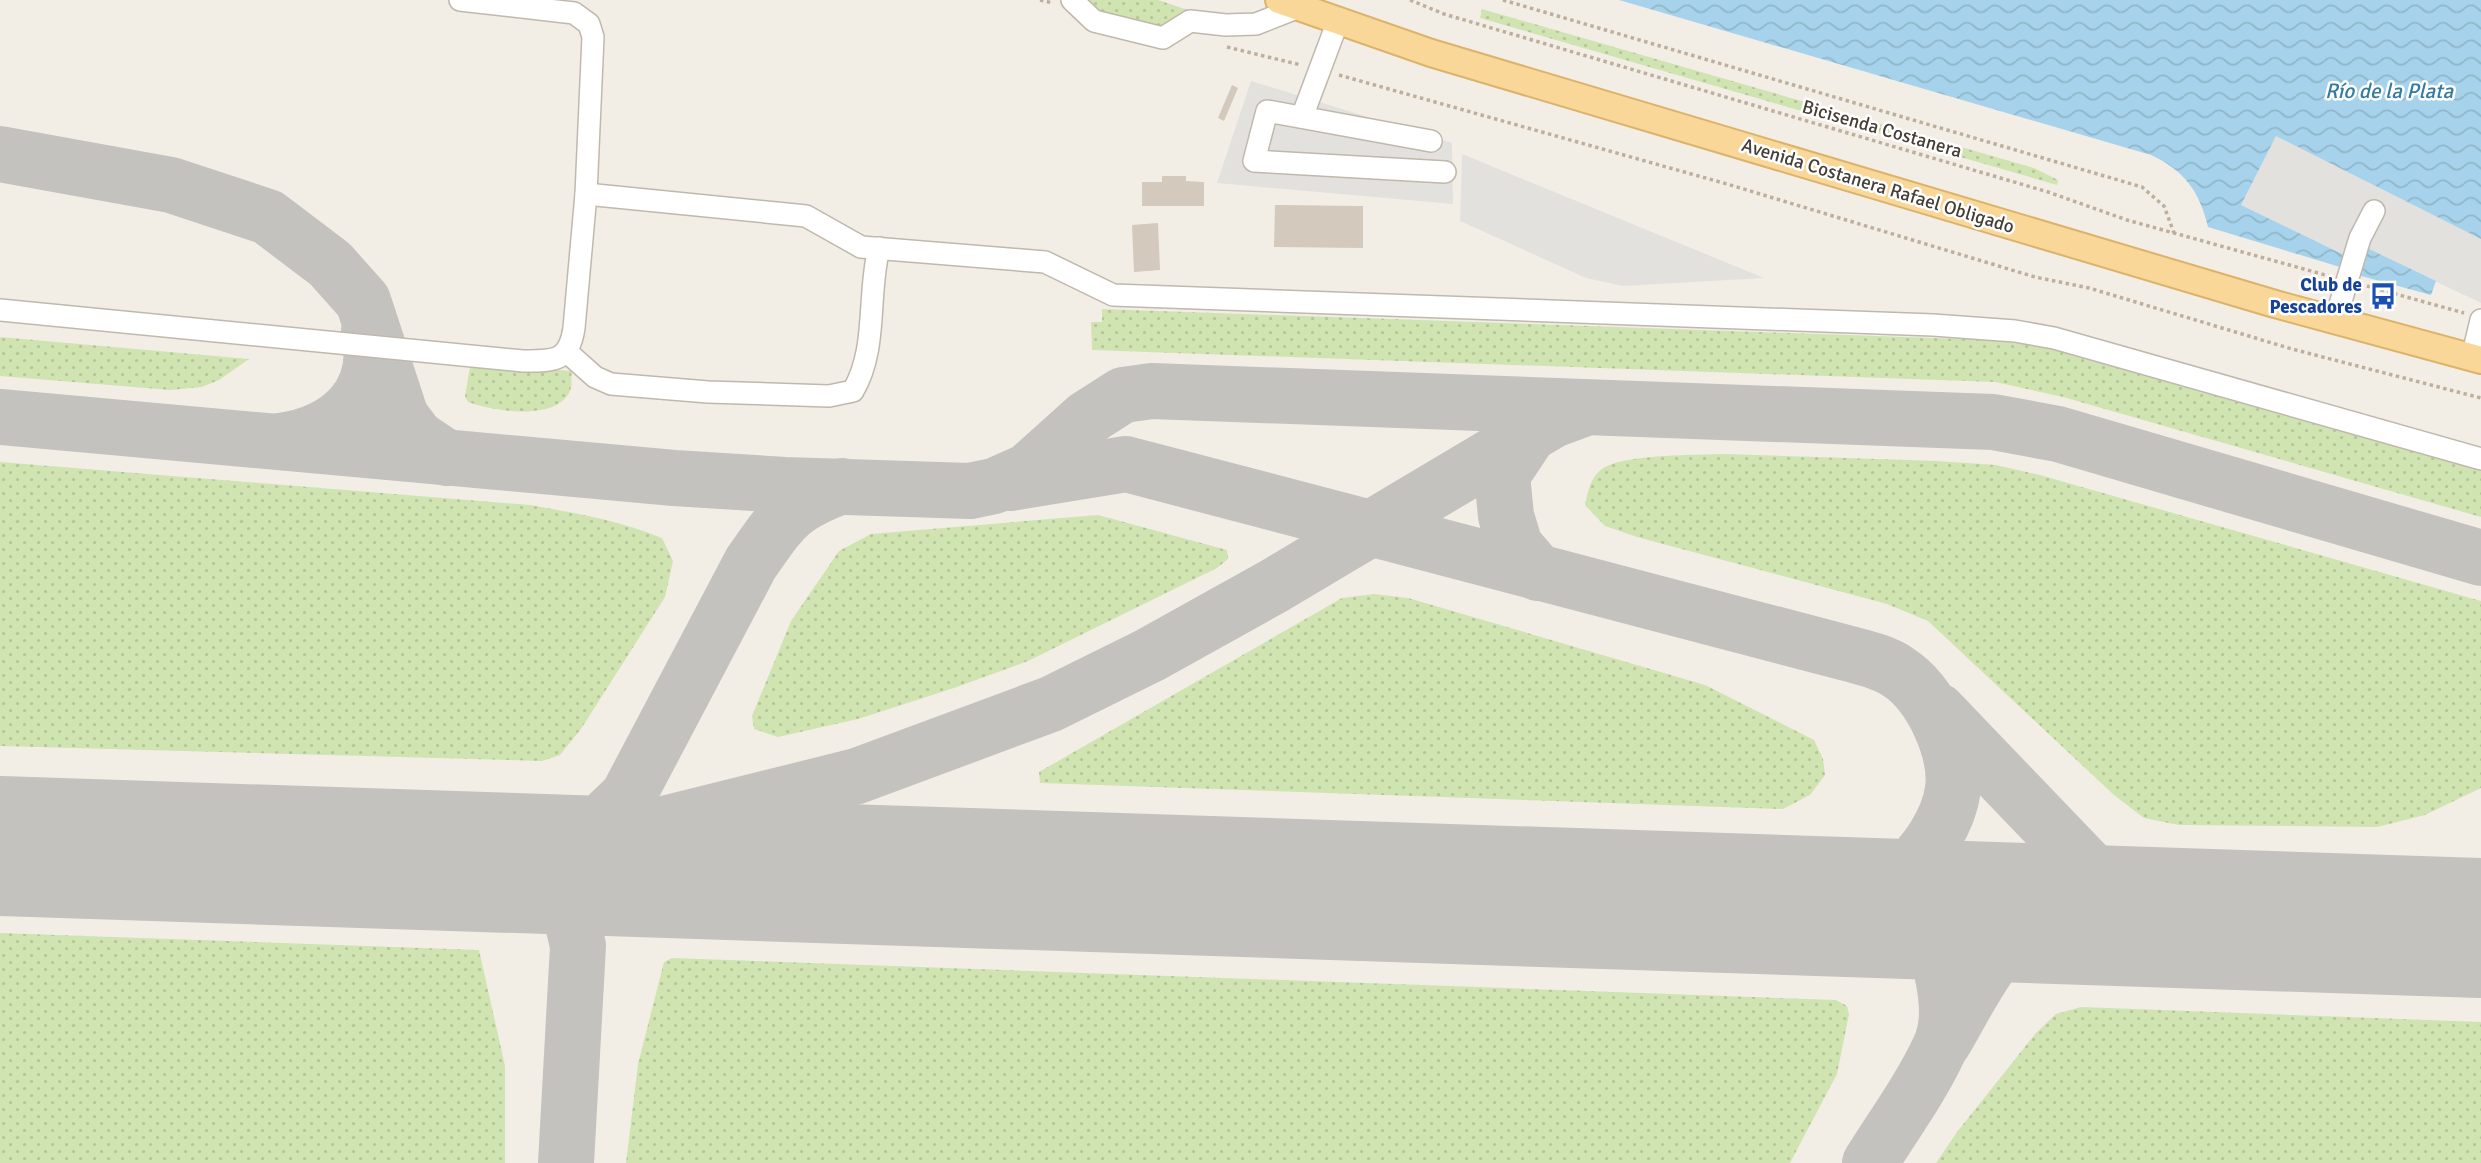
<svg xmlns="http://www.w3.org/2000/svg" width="2481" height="1163" font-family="Signika,sans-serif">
	<defs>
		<pattern id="grass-dots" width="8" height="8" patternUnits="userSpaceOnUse" patternTransform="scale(1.75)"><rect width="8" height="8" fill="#d0e4b1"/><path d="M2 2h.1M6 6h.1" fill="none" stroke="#b4c599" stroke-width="1.8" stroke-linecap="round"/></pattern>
		<pattern id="water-waves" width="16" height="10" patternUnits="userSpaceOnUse" patternTransform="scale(1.75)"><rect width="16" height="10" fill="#a6d3eb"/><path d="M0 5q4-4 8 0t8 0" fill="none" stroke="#90b6ca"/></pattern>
	</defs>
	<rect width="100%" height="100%" fill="#f2eee6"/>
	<g fill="url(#grass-dots)">
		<path d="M1084 0H1158L1197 13C1181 14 1169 16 1162 31L1098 15Z"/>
		<path d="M1482 9 2034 168 2058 180 2057 185 1480 18Z"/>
		<path d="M1102 309 1990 340 2043 346 2481 471V517L2063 397 1995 382 1092 350 1091 322H1102Z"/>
		<path d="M0 337 249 359 219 380 202 387 170 390 0 376Z"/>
		<path d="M496 365 572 371C571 376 572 383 571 388 560 423 493 411 468 402L465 396 470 367Z"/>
		<path d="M1726 454 1937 461 1996 465 2040 475 2481 601V788L2425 815 2377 827 2179 825 2144 818 2114 795 1928 621 1887 604 1637 537 1605 526 1585 505C1588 491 1591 475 1605 467 1629 454 1697 455 1726 454Z"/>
		<path d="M0 462 530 505C576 513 618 520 662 538L673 561 665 597 581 729 560 755 542 761 0 746Z"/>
		<path d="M1098 515 1227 550 1228 559 1217 568 1028 661 954 688 858 719 778 737 754 729 752 716 791 621 839 551 871 534Z"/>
		<path d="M1374 594 1408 598 1705 685 1814 740 1823 759 1825 775 1810 795 1783 809 1040 783 1039 772 1342 598Z"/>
		<path d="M0 933 479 950 505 1066V1163H0Z"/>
		<path d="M672 958 1836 1000 1847 1006 1849 1014 1837 1074 1790 1163H626L638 1064 664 962Z"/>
		<path d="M2081 1007 2481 1022V1163H1936L1957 1132 2036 1033 2056 1014Z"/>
	</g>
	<g fill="#e3e1de">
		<path d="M1251 81 1452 143 1453 204 1217 183Z"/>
		<path d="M2276 135 2481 239V303L2367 249 2359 263 2241 205Z"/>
		<path d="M1462 154 1764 278 1623 286 1586 278 1460 221Z"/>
	</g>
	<g fill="url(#water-waves)">
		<path d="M1619 0H2481V239L2276 136 2241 205 2344 255 2340 267 2208 227C2200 192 2184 170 2151 155Z"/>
		<path d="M2367 248 2436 281 2431 295 2354 274Z"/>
	</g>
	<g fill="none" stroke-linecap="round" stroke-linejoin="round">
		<g stroke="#c4c2be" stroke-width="56">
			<path d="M0 154 171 185 268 217 330 264 363 301 401 417 417 438 447 458"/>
			<path d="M0 417 674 478 785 485 970 491 994 486 1028 471 1087 418 1123 395 1152 391 1993 422 2058 434 2481 558"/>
			<path d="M1530 433 1502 475 1506 516 1515 546 1538 573"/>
			<path d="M280 441C339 433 383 394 369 331"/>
			<path d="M1010 483 1126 464 1854 655C1869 659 1885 663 1898 672 1931 693 1958 751 1953 789 1949 820 1926 856 1901 874 1871 895 1842 900 1806 905"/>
			<path d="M1938 711 2105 885 2135 907 2178 916"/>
			<path d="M572 843 597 826 628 796 751 563C783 518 788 506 842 486"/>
			<path d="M556 851 857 776 1051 704 1150 655 1274 586 1553 420 1580 410"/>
			<path d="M496 863C552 880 566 886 578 946L566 1163"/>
			<path d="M1943 1043C1963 1010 1989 954 2020 931 2039 917 2065 917 2088 913"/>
			<path d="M1870 1163C1893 1126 1921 1088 1939 1049 1947 1033 1948 1013 1946 996 1940 943 1924 928 1876 907"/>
		</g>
		<path stroke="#c4c2be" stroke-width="140" d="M0 846 2481 928"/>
	</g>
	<g fill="#d3c9bc">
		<path d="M1232 85 1238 88 1224 121 1218 118Z"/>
		<path d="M1162 176H1186V181L1204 182V206H1142V182H1162Z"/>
		<path d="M1275 205 1363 206V248L1274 247Z"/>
		<path d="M1158 223 1160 270 1134 272 1132 225Z"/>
	</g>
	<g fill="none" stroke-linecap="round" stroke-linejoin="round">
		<defs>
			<g id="minor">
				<path d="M1072 0 1094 21 1163 38 1190 21 1226 25 1256 24 1299 7"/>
				<path d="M1302 117 1338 21"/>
				<path d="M1431 141 1267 111 1254 161 1445 172"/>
				<path d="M586 194 806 216 861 247 1045 262 1113 295 1933 325 2015 331 2054 338 2481 459"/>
				<path d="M0 310 523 361C554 361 569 362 574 328L586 194 593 37 589 24 574 13 460 0"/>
				<path d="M2335 321 2360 238 2374 211"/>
				<path d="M567 352 595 377 611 384 708 392 829 396 853 391C878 349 867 295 879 248"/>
				<path d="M2472 358 2481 320"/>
			</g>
			<path id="major" d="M1279 0 1431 53 2275 304 2481 360"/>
		</defs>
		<use href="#minor" stroke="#c0b8ac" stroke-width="24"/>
		<use href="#major" stroke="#dcb36a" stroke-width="30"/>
		<g stroke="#beaf9c" stroke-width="3.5" stroke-dasharray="3.5 3.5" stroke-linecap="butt">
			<path d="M1040 0 1053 3"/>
			<path d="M1410 0 1444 14 2048 192 2127 220 2329 276"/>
			<path d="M1503 0 2142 187 2164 206 2174 233"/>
			<path d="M1227 47 1301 65"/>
			<path d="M1339 75 1727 184 2035 277 2089 288 2292 349 2481 398"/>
			<path d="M2367 286 2464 313"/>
		</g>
		<use href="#minor" stroke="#fff" stroke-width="21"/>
		<use href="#major" stroke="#f8d799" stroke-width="26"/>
	</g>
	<defs>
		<symbol id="bus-bare" viewBox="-9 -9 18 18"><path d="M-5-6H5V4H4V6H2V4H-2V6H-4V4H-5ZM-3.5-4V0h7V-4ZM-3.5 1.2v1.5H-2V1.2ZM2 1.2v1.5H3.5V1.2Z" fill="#1a4fb4" stroke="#fff" stroke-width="2.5" paint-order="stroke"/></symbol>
	</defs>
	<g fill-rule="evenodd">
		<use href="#bus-bare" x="2364" y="277" width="38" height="38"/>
	</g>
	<g text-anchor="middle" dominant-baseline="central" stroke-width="5" stroke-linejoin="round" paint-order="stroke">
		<g font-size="19" fill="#443e36" stroke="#fff">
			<text transform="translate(1882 129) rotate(16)">Bicisenda Costanera</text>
			<text transform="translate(1878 186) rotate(17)">Avenida Costanera Rafael Obligado</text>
		</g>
		<g font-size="19" font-weight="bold" fill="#164399" stroke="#fff" text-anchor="end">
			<text x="2362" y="285">Club de<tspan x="2362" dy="22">Pescadores</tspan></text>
		</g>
		<g font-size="21" font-style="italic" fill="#347aa1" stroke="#fff">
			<text x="2389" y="91">Río de la Plata</text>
		</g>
	</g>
</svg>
